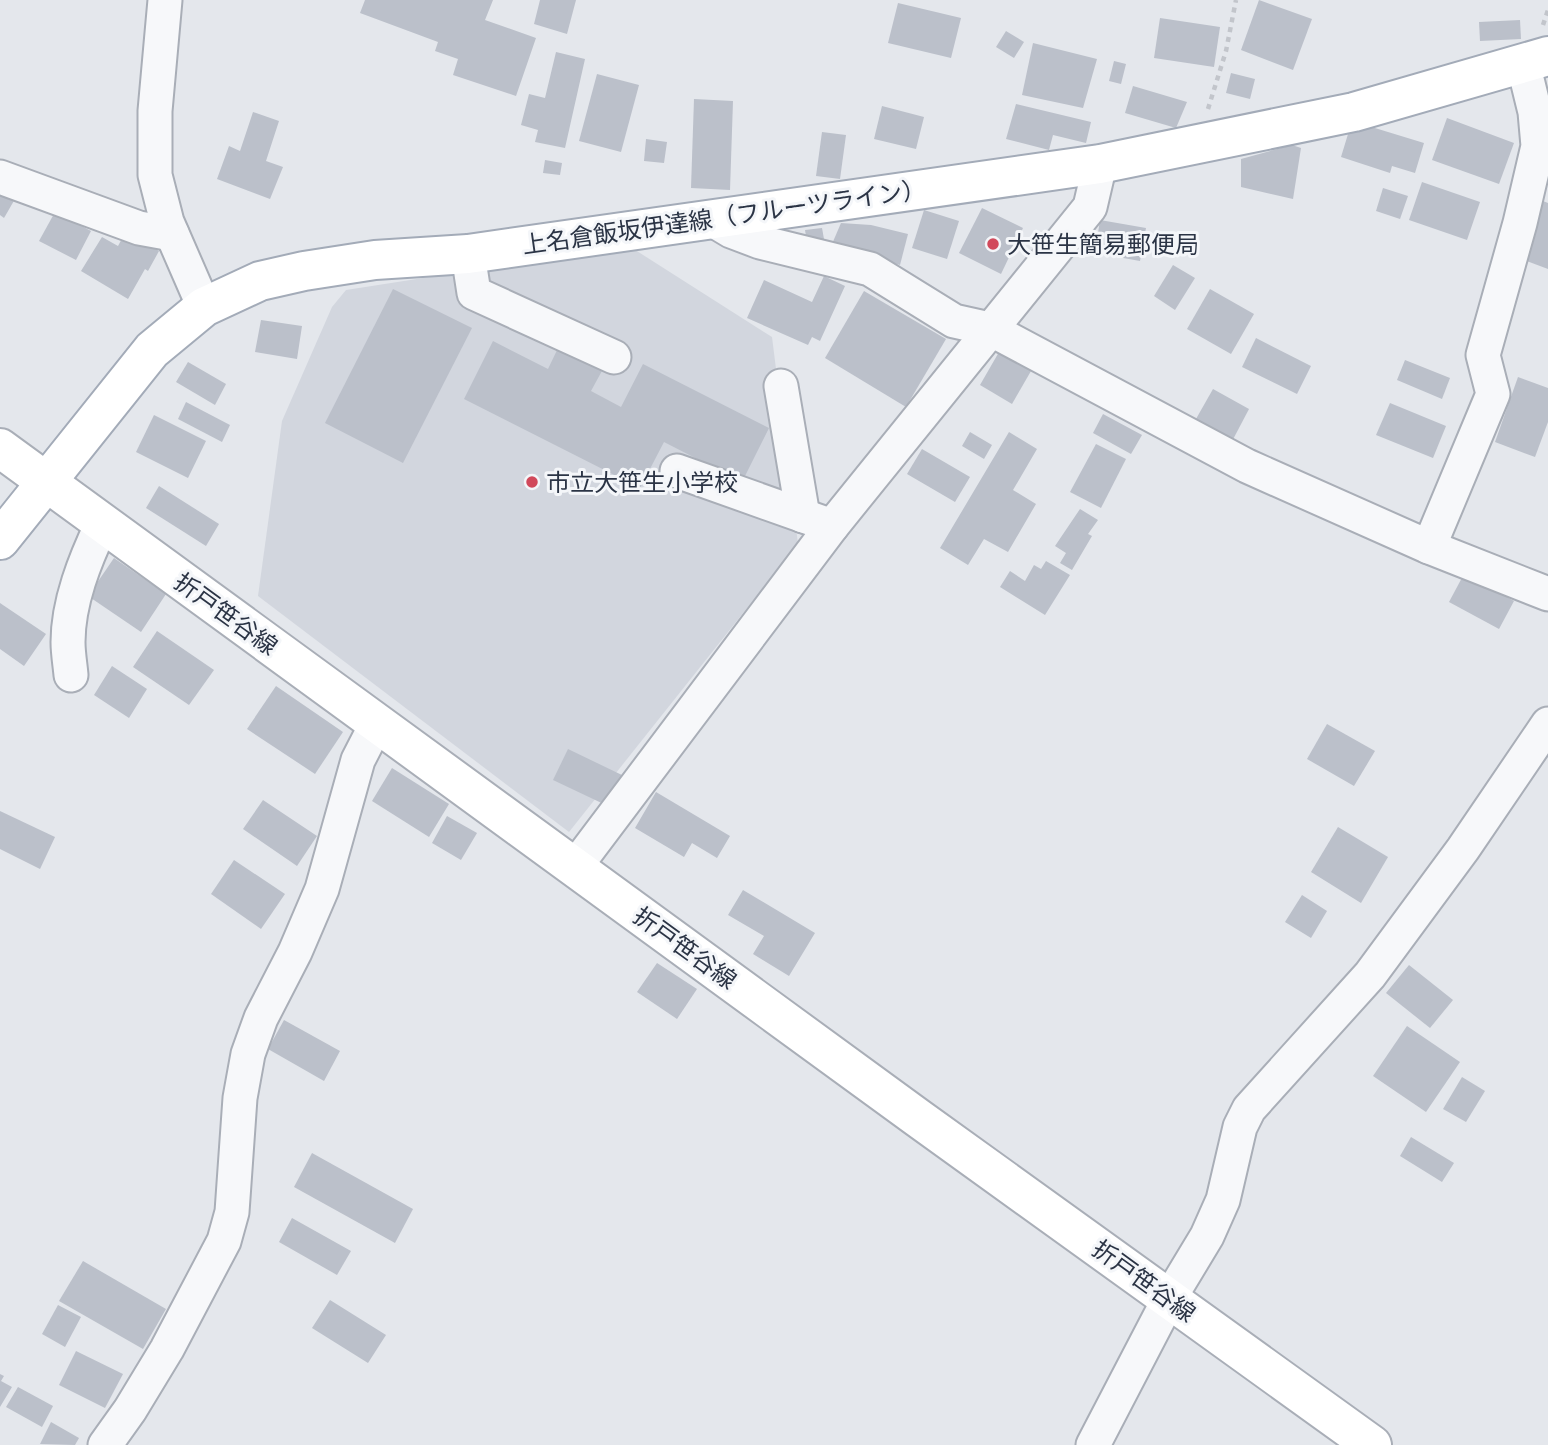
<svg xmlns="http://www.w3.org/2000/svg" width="1548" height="1445" font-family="Montserrat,'Noto Sans JP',sans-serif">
	<rect width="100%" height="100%" fill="#e4e7ec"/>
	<path fill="#d2d6de" d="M629 246 772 337 798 544 569 832 258 596 282 421 332 307 346 290Z"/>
	<g fill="#bbc0ca">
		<path d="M365 0H493L485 20 536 38 516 96 453 75 458 59 435 51 438 42 360 13Z"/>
		<path d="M540 0H576L567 34 534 24Z"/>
		<path d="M1259 0 1312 19 1293 70 1241 50Z"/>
		<path d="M898 3 961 18 951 58 888 43Z"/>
		<path d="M1160 18 1220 27 1214 67 1154 58Z"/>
		<path d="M1520 20 1521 39 1480 41 1479 22Z"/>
		<path d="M1006 31 1024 42 1014 58 996 47Z"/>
		<path d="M1033 43 1097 59 1083 108 1022 95Z"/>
		<path d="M556 52 585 59 565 148 535 142 538 130 521 125 529 94 545 98Z"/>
		<path d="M1114 61 1126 64 1121 84 1109 81Z"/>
		<path d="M1231 73 1255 79 1250 99 1226 93Z"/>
		<path d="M597 74 639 85 621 152 579 141Z"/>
		<path d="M1133 86 1187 102 1176 128 1125 113Z"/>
		<path d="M694 99 733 101 730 190 691 188Z"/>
		<path d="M1016 104 1091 122 1086 143 1053 135 1049 150 1006 139Z"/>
		<path d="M882 106 924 117 916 149 874 139Z"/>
		<path d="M253 112 279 121 266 161 283 167 270 199 217 179 229 146 240 151Z"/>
		<path d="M1447 118 1514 143 1499 184 1432 160Z"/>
		<path d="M1352 121 1424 143 1415 173 1392 166 1390 173 1341 157Z"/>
		<path d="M822 132 846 135 840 179 816 176Z"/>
		<path d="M646 139 667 142 664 163 644 161Z"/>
		<path d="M1292 145 1301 148 1293 199 1241 187V159Z"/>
		<path d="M545 160 562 163 560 175 543 173Z"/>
		<path d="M1422 182 1480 202 1467 240 1409 220Z"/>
		<path d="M1383 188 1408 196 1400 219 1376 211Z"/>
		<path d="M0 191 15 199 4 218 0 215Z"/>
		<path d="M1538 199 1548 203V269L1516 257Z"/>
		<path d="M982 208 1023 228 1001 274 959 253Z"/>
		<path d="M924 210 959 221 947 259 912 248Z"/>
		<path d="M55 212 91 231 76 260 39 241Z"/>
		<path d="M1100 220 1146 228 1140 261 1095 253Z"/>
		<path d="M841 223 871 225 908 234 900 265 832 244Z"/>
		<path d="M822 228 824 239 807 242 805 230Z"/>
		<path d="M125 233 159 251 148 271 145 269 128 299 81 271 102 237 118 246Z"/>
		<path d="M1173 265 1195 278 1175 310 1154 296Z"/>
		<path d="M824 276 845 286 820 341 812 337 808 345 747 318 764 280 812 302Z"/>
		<path d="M393 289 472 328 403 463 325 423Z"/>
		<path d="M1210 289 1254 314 1231 354 1187 329Z"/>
		<path d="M864 291 946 339 906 407 825 358Z"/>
		<path d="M261 320 302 326 297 359 255 352Z"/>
		<path d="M1256 338 1311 366 1297 394 1242 367Z"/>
		<path d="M493 341 548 369 559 346 603 369 591 391 621 407 643 364 769 428 742 482 664 442 640 488 464 399Z"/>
		<path d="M999 352 1031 371 1012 404 980 385Z"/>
		<path d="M1405 360 1450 378 1442 399 1397 380Z"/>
		<path d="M188 362 226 384 215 405 176 382Z"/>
		<path d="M1518 377 1548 388V422L1535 457 1495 442Z"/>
		<path d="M1213 389 1249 409 1229 447 1192 426Z"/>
		<path d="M186 402 230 425 222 442 178 419Z"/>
		<path d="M1390 403 1446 426 1433 458 1376 435Z"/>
		<path d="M1103 414 1142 435 1131 454 1093 433Z"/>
		<path d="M154 415 206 441 188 478 136 452Z"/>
		<path d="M970 432 992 445 984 459 962 446Z"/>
		<path d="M1009 432 1037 449 1013 490 1036 504 1008 552 984 539 968 565 940 548Z"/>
		<path d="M1096 444 1126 459 1101 508 1070 492Z"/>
		<path d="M922 449 970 477 955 502 907 474Z"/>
		<path d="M159 486 219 524 206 546 146 508Z"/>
		<path d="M1080 509 1098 520 1088 534 1092 536 1072 570 1060 563 1066 553 1055 546Z"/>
		<path d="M114 558 166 594 141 632 88 596Z"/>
		<path d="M1046 561 1070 575 1045 615 1000 587 1010 571 1025 581 1034 565 1041 569Z"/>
		<path d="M1464 574 1514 601 1499 629 1449 602Z"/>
		<path d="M0 603 46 634 24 666 0 649Z"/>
		<path d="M157 631 214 670 189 705 133 667Z"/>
		<path d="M112 666 147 689 129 718 94 695Z"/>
		<path d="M276 686 343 732 315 774 247 729Z"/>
		<path d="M1327 724 1375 751 1354 786 1307 759Z"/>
		<path d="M568 749 624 776 610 807 553 780Z"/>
		<path d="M392 768 449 804 429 837 372 801Z"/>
		<path d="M656 792 730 836 717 858 692 843 684 857 635 828Z"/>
		<path d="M263 800 317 836 297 866 243 829Z"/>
		<path d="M0 811 55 837 40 869 0 849Z"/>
		<path d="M447 816 477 833 461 860 432 843Z"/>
		<path d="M1338 827 1388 857 1361 903 1311 872Z"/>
		<path d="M234 860 285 894 261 929 211 894Z"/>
		<path d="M743 890 815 933 789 976 753 954 764 936 728 915Z"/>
		<path d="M1302 895 1327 911 1311 938 1285 922Z"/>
		<path d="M657 963 697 989 677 1019 637 992Z"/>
		<path d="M1409 965 1453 1000 1430 1028 1386 993Z"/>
		<path d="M284 1020 340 1051 324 1081 268 1049Z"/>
		<path d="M1407 1026 1460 1062 1426 1112 1373 1076Z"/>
		<path d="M1462 1077 1485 1091 1466 1122 1443 1109Z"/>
		<path d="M1411 1137 1454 1163 1442 1182 1400 1156Z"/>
		<path d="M312 1153 413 1209 395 1243 294 1187Z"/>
		<path d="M292 1218 351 1251 337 1275 279 1242Z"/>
		<path d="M83 1261 166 1309 143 1349 59 1301Z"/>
		<path d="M330 1300 386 1335 368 1363 312 1328Z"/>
		<path d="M58 1305 81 1317 65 1347 42 1334Z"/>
		<path d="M76 1351 123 1374 105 1408 59 1385Z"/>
		<path d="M0 1374 4 1376 1 1381 12 1387 0 1407Z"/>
		<path d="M18 1387 53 1406 42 1427 6 1407Z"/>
		<path d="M51 1422 79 1438 75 1445 40 1444Z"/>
	</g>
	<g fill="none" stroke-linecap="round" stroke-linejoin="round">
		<defs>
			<g id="street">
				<path d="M165 0 155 111V175L167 222 204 307"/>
				<path d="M0 177 139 228 172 234"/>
				<path d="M711 219 731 231 760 242 870 269 954 321 990 329 1247 466 1429 547 1548 594"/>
				<path d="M468 254 474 293 614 357"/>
				<path d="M781 386 803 516"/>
				<path d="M677 471 832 526"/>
				<path d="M1429 547 1493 394 1483 355 1520 223 1538 146 1535 112 1523 63"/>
				<path d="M71 675C70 664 68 653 68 642 68 602 85 560 102 524"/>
				<path d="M575 867 832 526 1090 207 1100 164"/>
				<path d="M105 1445 130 1410 167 1349 224 1241 232 1212 240 1098 248 1054 261 1018 295 952 322 889 358 760 377 723"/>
				<path d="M1093 1445 1169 1299 1207 1236 1223 1200 1240 1127 1249 1109 1370 975 1463 849 1548 724"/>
			</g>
			<path id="secondary" d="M0 448 918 1118 1372 1445"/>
			<path id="primary" d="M0 540 152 350 204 307 260 281 304 271 375 260 468 254 1100 164 1354 112 1548 56"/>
		</defs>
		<use href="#street" stroke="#a9aeb7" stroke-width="37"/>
		<use href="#secondary" stroke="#a9aeb7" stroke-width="42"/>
		<use href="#primary" stroke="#a3abb8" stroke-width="42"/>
		<g stroke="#c2c5cb" stroke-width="4.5" stroke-dasharray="5 5" stroke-linecap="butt">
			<path d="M1543 25 1548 10"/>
			<path d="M1208 109 1226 51 1236 0"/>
		</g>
		<use href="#street" stroke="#f7f8fa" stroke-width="33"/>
		<use href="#secondary" stroke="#fff" stroke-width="38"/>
		<use href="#primary" stroke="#fff" stroke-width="38"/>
	</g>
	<g fill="#d1495b" stroke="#f4f6f9" stroke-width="2.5">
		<circle cx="993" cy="244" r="7"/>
		<circle cx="532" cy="482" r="7"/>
	</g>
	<g text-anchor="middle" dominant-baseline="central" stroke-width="6" stroke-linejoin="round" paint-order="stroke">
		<g font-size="24" fill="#2b3445" stroke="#f4f6f9">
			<text transform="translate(724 217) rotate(-8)">上名倉飯坂伊達線（フルーツライン）</text>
			<text transform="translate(226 614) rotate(36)">折戸笹谷線</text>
			<text transform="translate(685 948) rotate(36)">折戸笹谷線</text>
			<text transform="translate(1144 1281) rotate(36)">折戸笹谷線</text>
		</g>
		<g font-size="24" fill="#2b3445" stroke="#f4f6f9" text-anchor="start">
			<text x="1007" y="244">大笹生簡易郵便局</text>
			<text x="546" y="482">市立大笹生小学校</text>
		</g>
	</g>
</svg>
